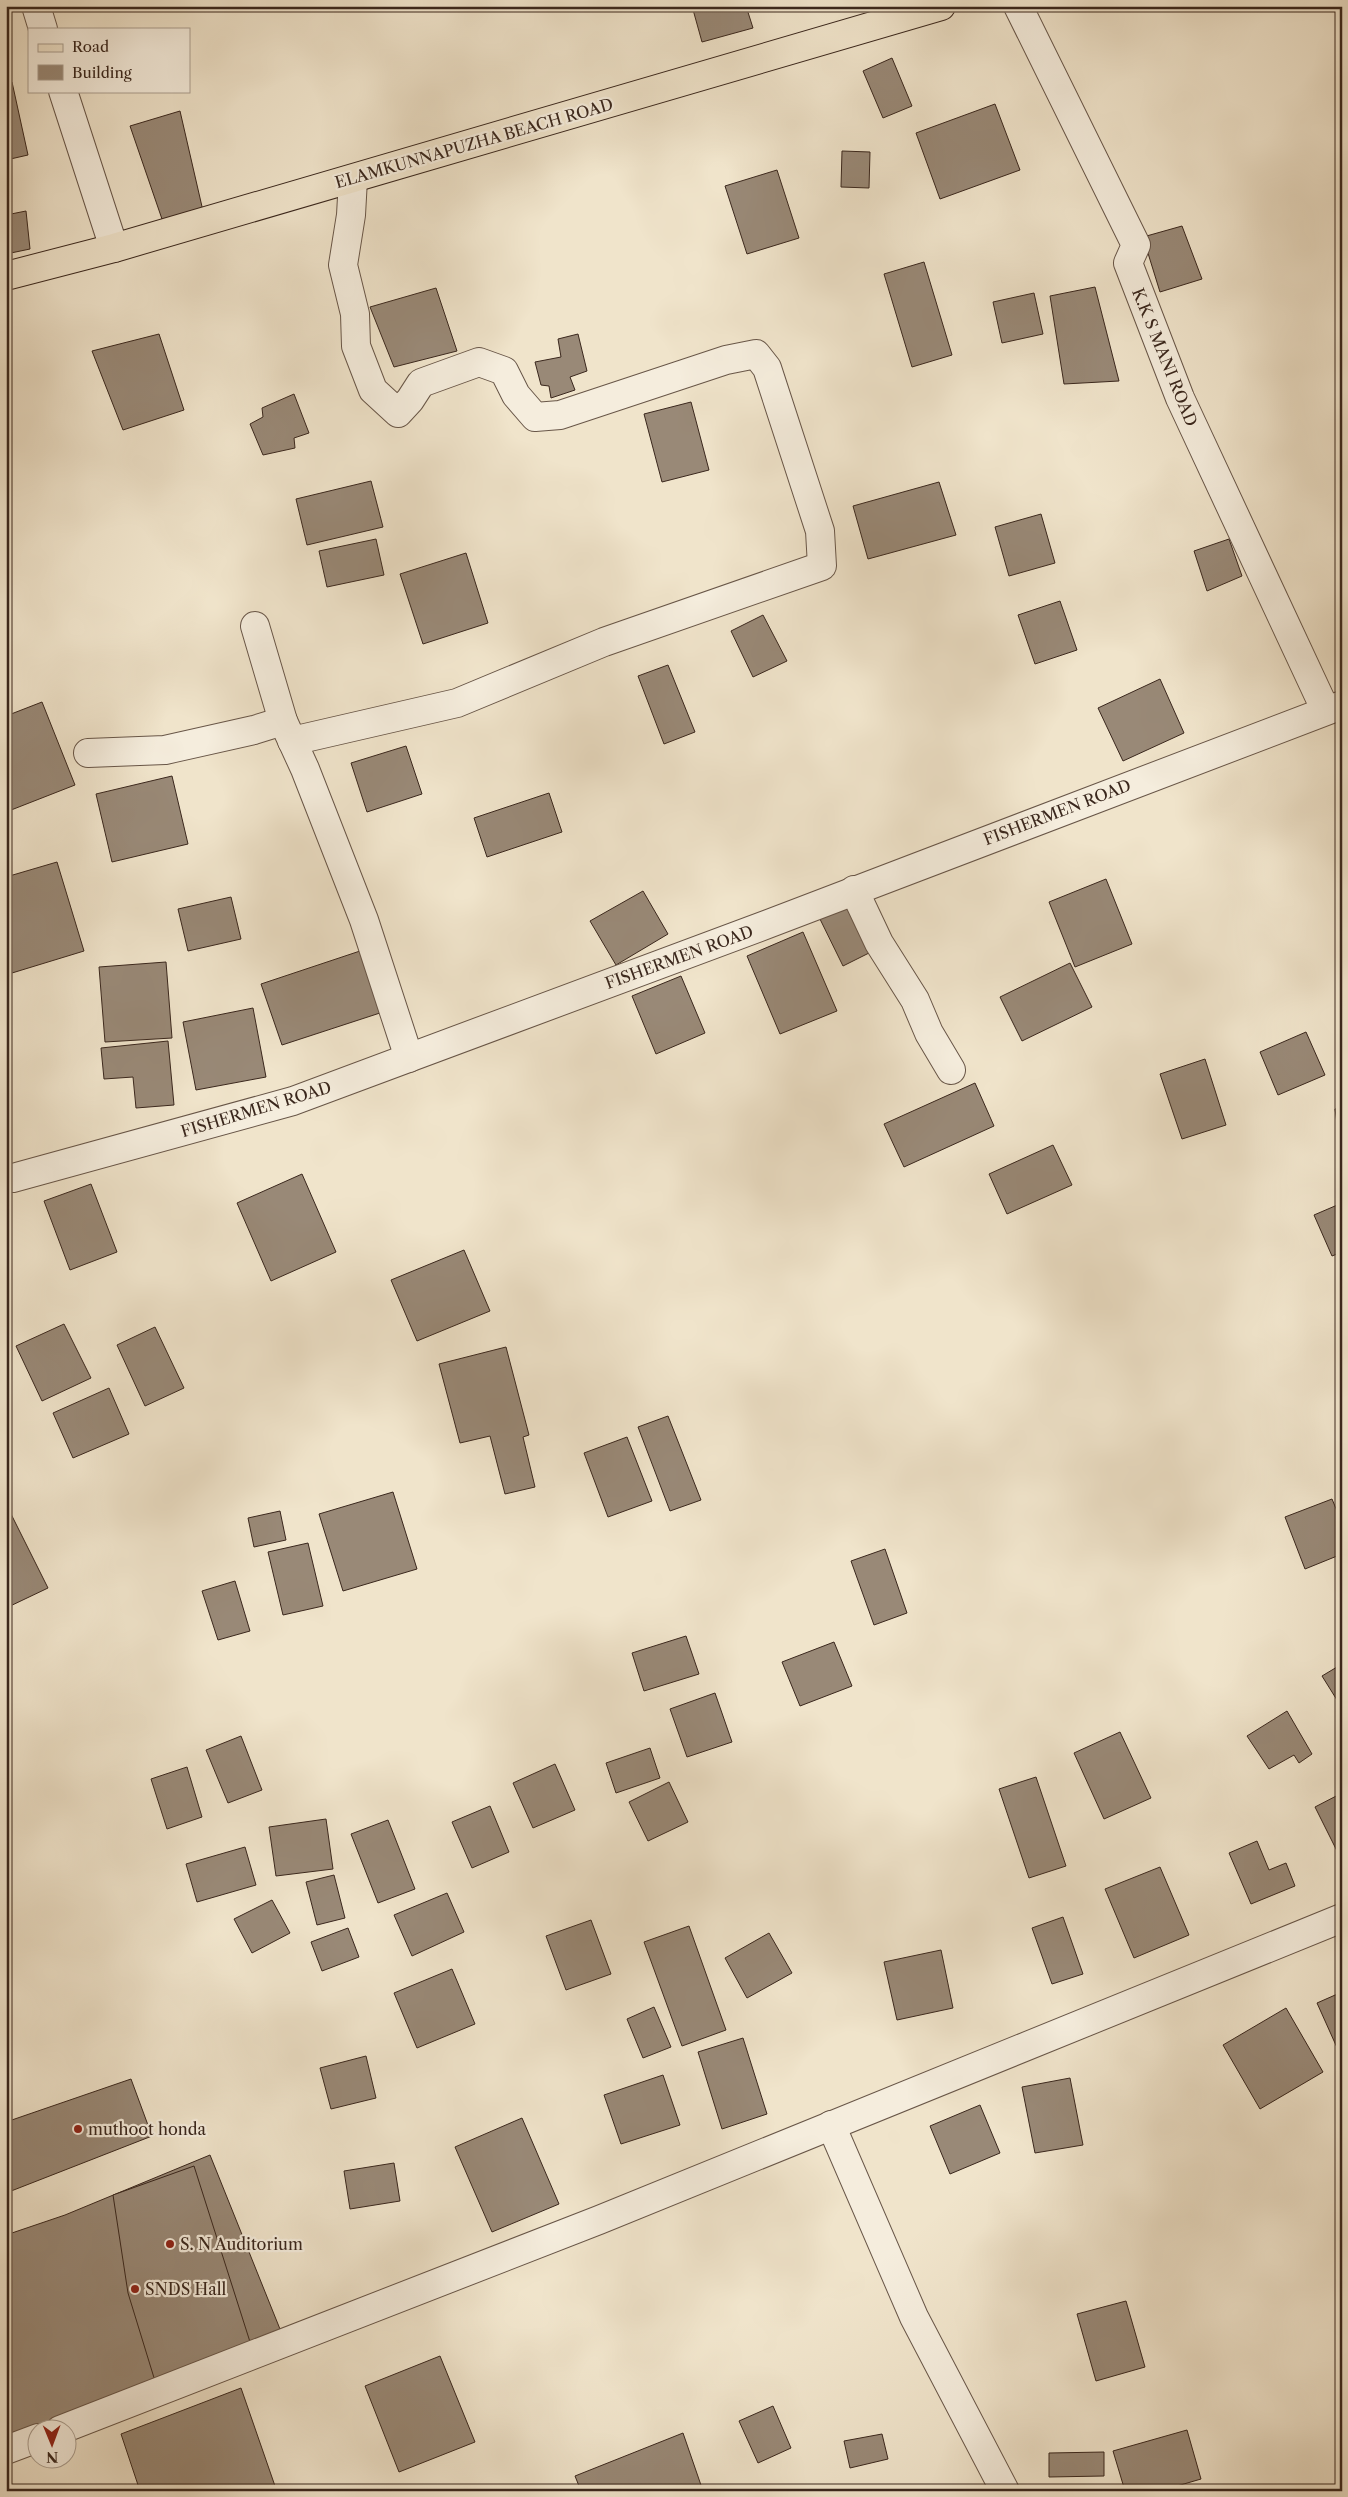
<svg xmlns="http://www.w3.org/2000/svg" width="1348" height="2497" font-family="'Libre Caslon Text',serif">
	<rect width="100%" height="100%" fill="#f0e4cb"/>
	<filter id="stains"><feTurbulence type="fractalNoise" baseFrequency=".004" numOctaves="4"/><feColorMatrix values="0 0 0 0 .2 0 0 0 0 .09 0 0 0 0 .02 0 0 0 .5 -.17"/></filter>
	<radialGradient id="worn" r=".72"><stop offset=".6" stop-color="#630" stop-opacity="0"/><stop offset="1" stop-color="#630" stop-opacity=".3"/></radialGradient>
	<g fill="#998977" stroke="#3a271d">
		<path d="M692 6H746L753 28 702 42Z"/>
		<path d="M892 58 912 106 883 118 863 71Z"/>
		<path d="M12 82 28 155 6 160V83Z"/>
		<path d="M995 104 1020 170 940 199 916 133Z"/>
		<path d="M180 111 203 211 163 222 130 126Z"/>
		<path d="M842 151 870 152 869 188 841 187Z"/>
		<path d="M777 170 799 238 747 254 725 186Z"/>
		<path d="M26 211 30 249 6 254V215Z"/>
		<path d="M1182 226 1202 279 1160 292 1143 237Z"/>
		<path d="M924 262 952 355 912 367 884 274Z"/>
		<path d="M1095 287 1119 381 1064 384 1050 296Z"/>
		<path d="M436 288 457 351 394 367 370 307Z"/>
		<path d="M1034 293 1043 334 1002 343 993 302Z"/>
		<path d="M159 334 184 410 123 430 92 351Z"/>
		<path d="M578 334 587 371 570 377 575 390 551 398 549 386 541 385 535 362 561 357 558 339Z"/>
		<path d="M294 394 309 433 294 438 295 448 263 455 250 424 263 417 262 408Z"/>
		<path d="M691 402 709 470 662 482 644 414Z"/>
		<path d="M371 481 383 527 307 545 296 499Z"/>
		<path d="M939 482 956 535 868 559 853 506Z"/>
		<path d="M1041 514 1055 563 1009 576 995 527Z"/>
		<path d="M376 539 384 575 327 587 319 551Z"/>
		<path d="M1229 539 1242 576 1207 591 1194 551Z"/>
		<path d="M466 553 488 623 423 644 400 574Z"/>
		<path d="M1060 601 1077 650 1035 664 1018 615Z"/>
		<path d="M763 615 787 661 753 677 731 631Z"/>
		<path d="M668 665 695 732 664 744 638 676Z"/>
		<path d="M1160 679 1184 733 1123 761 1098 708Z"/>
		<path d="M42 702 75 785 6 812V716Z"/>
		<path d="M406 746 422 794 367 812 351 763Z"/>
		<path d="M172 776 188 844 112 862 96 794Z"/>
		<path d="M549 793 562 832 487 857 474 818Z"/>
		<path d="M57 862 84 951 12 973 6 955V877Z"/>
		<path d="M1106 879 1132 944 1075 967 1049 902Z"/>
		<path d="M643 891 668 934 616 965 590 921Z"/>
		<path d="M231 897 241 939 188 951 178 909Z"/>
		<path d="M855 897 881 947 843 966 818 915Z"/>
		<path d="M803 932 837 1011 780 1034 747 956Z"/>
		<path d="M363 950 383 1012 282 1045 261 984Z"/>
		<path d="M166 962 172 1038 105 1042 99 967Z"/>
		<path d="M1070 963 1092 1007 1022 1041 1000 997Z"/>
		<path d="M681 976 705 1033 656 1054 632 996Z"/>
		<path d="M253 1008 266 1077 196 1090 183 1022Z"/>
		<path d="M1306 1032 1325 1075 1278 1095 1260 1052Z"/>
		<path d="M168 1041 174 1105 136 1108 133 1077 104 1079 101 1048Z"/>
		<path d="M1205 1059 1226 1125 1182 1139 1160 1074Z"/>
		<path d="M975 1083 994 1126 904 1167 884 1124Z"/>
		<path d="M1342 1108V1160L1335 1109Z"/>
		<path d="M1053 1145 1072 1185 1007 1214 989 1174Z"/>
		<path d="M302 1174 336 1252 271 1281 237 1203Z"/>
		<path d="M91 1184 117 1252 70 1270 44 1201Z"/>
		<path d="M1342 1203V1252L1332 1256 1314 1215Z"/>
		<path d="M464 1250 490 1311 417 1341 391 1280Z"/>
		<path d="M64 1324 91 1378 42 1401 16 1346Z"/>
		<path d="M155 1327 184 1388 145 1406 117 1345Z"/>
		<path d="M506 1347 529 1435 523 1437 535 1487 505 1494 490 1436 460 1443 439 1364Z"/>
		<path d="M109 1388 129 1434 73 1458 53 1413Z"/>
		<path d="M668 1416 701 1500 670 1511 638 1427Z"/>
		<path d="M627 1437 652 1501 608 1517 584 1453Z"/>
		<path d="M393 1492 417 1569 343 1591 319 1514Z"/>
		<path d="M1332 1499 1342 1523V1554L1305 1569 1285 1517Z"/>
		<path d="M9 1510 48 1588 6 1608V1512Z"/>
		<path d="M280 1511 286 1540 254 1547 248 1518Z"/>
		<path d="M308 1543 323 1606 283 1615 268 1552Z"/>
		<path d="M885 1549 907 1613 874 1625 851 1561Z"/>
		<path d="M235 1581 250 1631 218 1640 202 1591Z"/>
		<path d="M686 1636 699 1674 644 1691 632 1653Z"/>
		<path d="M834 1642 852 1686 800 1706 782 1662Z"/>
		<path d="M1342 1664V1708L1322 1676Z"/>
		<path d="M715 1693 732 1742 687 1757 670 1709Z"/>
		<path d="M1287 1711 1312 1754 1299 1763 1294 1755 1269 1769 1247 1736Z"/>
		<path d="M1120 1732 1151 1798 1104 1819 1074 1753Z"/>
		<path d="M241 1736 262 1790 228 1803 206 1750Z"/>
		<path d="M650 1748 660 1778 616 1793 606 1763Z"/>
		<path d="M555 1764 575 1810 533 1828 513 1783Z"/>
		<path d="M187 1767 202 1817 167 1829 151 1779Z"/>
		<path d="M1036 1777 1066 1866 1029 1878 999 1789Z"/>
		<path d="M669 1782 688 1822 648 1841 629 1802Z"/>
		<path d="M1342 1793V1861L1315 1807Z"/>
		<path d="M490 1806 509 1852 472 1868 452 1822Z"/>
		<path d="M326 1819 333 1869 276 1876 269 1827Z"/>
		<path d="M388 1820 415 1889 378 1903 351 1834Z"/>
		<path d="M1257 1841 1269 1870 1286 1863 1295 1886 1251 1904 1229 1853Z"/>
		<path d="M245 1847 256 1885 197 1902 186 1864Z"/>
		<path d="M1160 1867 1189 1935 1134 1958 1105 1889Z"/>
		<path d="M334 1875 345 1918 317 1925 306 1882Z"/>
		<path d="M447 1893 464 1932 412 1956 394 1915Z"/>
		<path d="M272 1900 290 1933 252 1953 234 1919Z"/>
		<path d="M1063 1917 1083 1974 1052 1984 1032 1928Z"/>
		<path d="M591 1920 611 1974 566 1990 546 1936Z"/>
		<path d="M689 1926 726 2030 682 2046 644 1942Z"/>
		<path d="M348 1928 359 1957 322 1971 311 1942Z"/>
		<path d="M769 1933 792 1973 747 1998 725 1958Z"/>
		<path d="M941 1950 953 2008 897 2020 884 1962Z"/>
		<path d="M452 1969 475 2024 417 2048 394 1993Z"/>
		<path d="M1342 1992V2051L1339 2052 1317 2003Z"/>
		<path d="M654 2007 671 2047 643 2058 627 2019Z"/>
		<path d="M1286 2008 1323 2072 1260 2109 1223 2045Z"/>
		<path d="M743 2038 767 2114 722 2129 698 2052Z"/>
		<path d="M366 2056 376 2098 331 2109 320 2068Z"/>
		<path d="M663 2075 680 2125 621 2144 604 2095Z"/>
		<path d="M1070 2078 1083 2145 1035 2153 1022 2087Z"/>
		<path d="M131 2079 152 2136 6 2193V2122Z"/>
		<path d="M980 2105 1000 2153 950 2174 930 2126Z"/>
		<path d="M522 2118 559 2204 492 2232 455 2147Z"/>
		<path d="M210 2155 286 2344 6 2450V2235L65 2215Z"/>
		<path d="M394 2163 400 2201 350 2209 344 2171Z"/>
		<path d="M194 2166 251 2345 155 2381 128 2293 113 2195Z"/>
		<path d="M1126 2301 1145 2367 1096 2381 1077 2314Z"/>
		<path d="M440 2356 475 2442 399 2472 365 2386Z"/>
		<path d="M241 2388 275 2486 263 2491H140L121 2434Z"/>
		<path d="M773 2406 791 2448 758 2463 739 2421Z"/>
		<path d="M1187 2430 1201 2479 1160 2491H1125L1113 2451Z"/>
		<path d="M683 2433 703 2491H581L575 2476Z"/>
		<path d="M882 2434 888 2459 850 2468 844 2441Z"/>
		<path d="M1104 2452V2476L1049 2477V2453Z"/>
	</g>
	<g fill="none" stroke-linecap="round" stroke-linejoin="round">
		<defs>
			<g id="minor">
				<path d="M36 6 43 29"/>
				<path d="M1018 6 1136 245 1128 263 1180 398 1325 709"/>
				<path d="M63 91 114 248"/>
				<path d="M255 626 283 721 305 769 364 920 409 1058"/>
				<path d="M292 741 457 703 604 642 822 566 820 531 767 368 756 354 726 360 560 415 535 417 516 395 504 371 479 362 421 383 410 400 398 413 373 390 356 346 355 314 343 265 351 215 353 179"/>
				<path d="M88 753 165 750 254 730 283 721"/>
				<path d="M854 890 879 943 915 1000 929 1033 951 1070"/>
				<path d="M6 1178H13L293 1101 768 924 1342 705"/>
				<path d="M831 2125 914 2317 1005 2491"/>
				<path d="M60 2430 599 2220 1342 1918"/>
				<path d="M6 2450 38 2438"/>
			</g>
			<path id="major" d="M6 276 114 248 941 6"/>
		</defs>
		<use href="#minor" stroke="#685648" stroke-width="30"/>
		<use href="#major" stroke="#3a271d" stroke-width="30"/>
		<use href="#minor" stroke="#f5eddd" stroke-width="28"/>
		<use href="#major" stroke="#f0e4cb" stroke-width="28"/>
	</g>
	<g fill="#8f2418" stroke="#f5eddd" stroke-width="2">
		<circle cx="78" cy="2129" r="5"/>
		<circle cx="170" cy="2244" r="5"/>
		<circle cx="135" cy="2289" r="5"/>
	</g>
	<g text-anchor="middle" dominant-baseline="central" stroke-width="4.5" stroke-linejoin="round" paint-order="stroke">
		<g font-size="16" fill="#3a271d" stroke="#f5eddd">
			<text transform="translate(474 143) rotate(-16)">ELAMKUNNAPUZHA BEACH ROAD</text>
			<text transform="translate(1165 357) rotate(68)">K.K S MANI ROAD</text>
			<text transform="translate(1057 812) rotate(-21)">FISHERMEN ROAD</text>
			<text transform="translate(679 957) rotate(-20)">FISHERMEN ROAD</text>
			<text transform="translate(256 1109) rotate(-17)">FISHERMEN ROAD</text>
		</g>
		<g font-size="16" fill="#3a271d" stroke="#f5eddd" text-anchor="start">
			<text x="88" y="2129">muthoot honda</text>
			<text x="180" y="2244">S. N Auditorium</text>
			<text x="145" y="2289">SNDS Hall</text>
		</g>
	</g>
	<rect width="1348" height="2497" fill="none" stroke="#f0e4cb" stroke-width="25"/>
	<rect x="8" y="8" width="1333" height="2482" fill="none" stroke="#3a271d" stroke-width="2.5"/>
	<rect x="12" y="12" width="1323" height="2472" fill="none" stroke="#3a271d"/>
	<rect x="28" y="28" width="162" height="65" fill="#f5eddd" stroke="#aa9e90"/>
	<rect x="38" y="44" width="25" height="8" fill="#f0e4cb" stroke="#aa9e90"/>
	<text x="72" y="52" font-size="15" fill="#3a271d">Road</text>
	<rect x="38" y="65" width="25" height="15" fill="#998977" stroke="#aa9e90"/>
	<text x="72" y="78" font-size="15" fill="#3a271d">Building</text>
	<g transform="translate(52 2444) rotate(179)"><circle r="24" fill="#f5eddd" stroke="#aa9e90"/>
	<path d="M0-4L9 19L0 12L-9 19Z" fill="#8f2418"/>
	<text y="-8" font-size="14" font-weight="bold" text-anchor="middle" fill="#3a271d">N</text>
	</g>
	<rect width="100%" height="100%" filter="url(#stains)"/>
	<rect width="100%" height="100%" fill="url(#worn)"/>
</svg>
